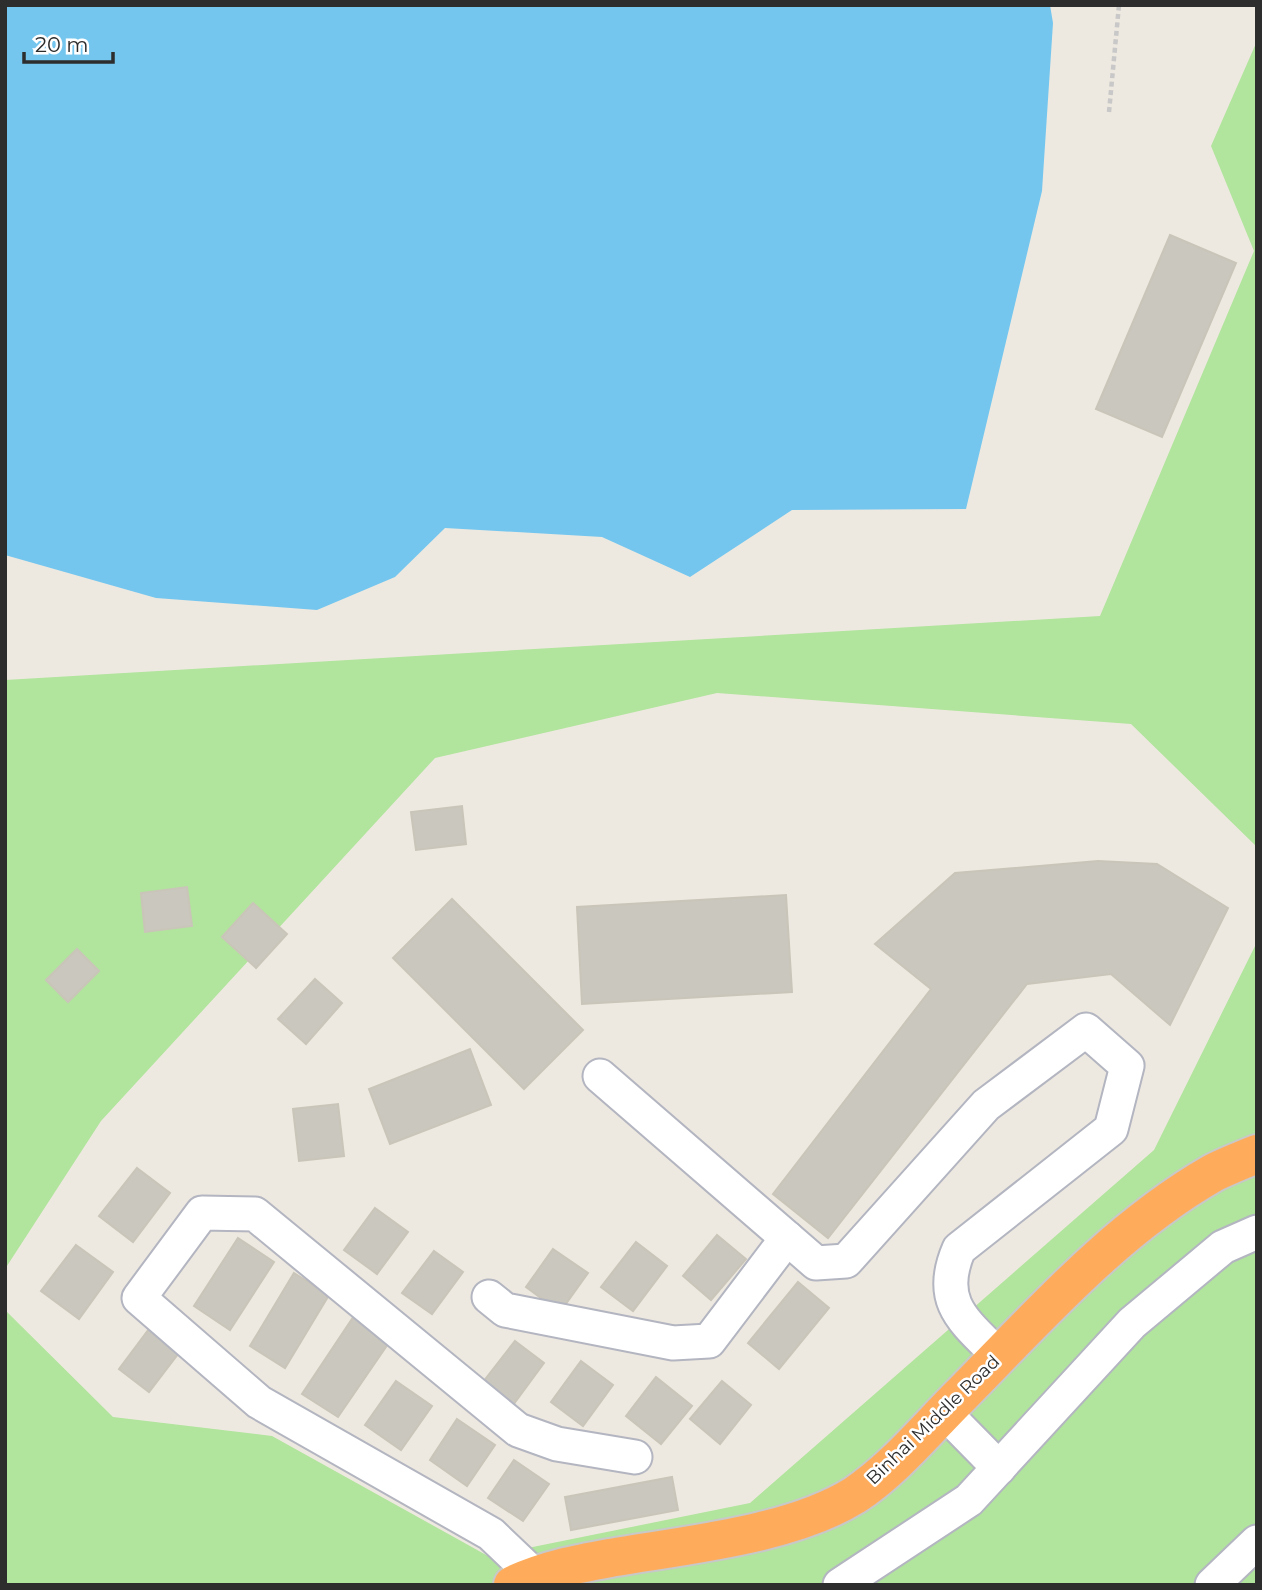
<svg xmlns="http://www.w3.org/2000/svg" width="1262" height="1590" font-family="Montserrat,sans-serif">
	<rect width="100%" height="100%" fill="#eee9e0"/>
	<g fill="#b1e49d">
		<path d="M1257 41V847L1131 724 717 693 435 758 101 1121 5 1269V680L1100 616 1254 251 1211 146Z"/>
		<path d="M1257 942V1585H5V1310L113 1417 272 1436 488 1556 750 1503 1154 1150Z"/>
	</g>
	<path fill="#74c6ef" d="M5 5H1050L1053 23 1042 191 966 509 792 510 690 577 602 537 445 528 395 577 317 610 156 598 5 555Z"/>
	<g fill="#cac7be" stroke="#cac5b9" stroke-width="2">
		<path d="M1170 235 1236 263 1162 437 1096 409Z"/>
		<path d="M462 806 466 844 416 850 411 812Z"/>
		<path d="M1098 861 1157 864 1228 908 1170 1025 1111 974 1027 984 828 1238 773 1194 931 989 875 944 955 873Z"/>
		<path d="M187 887 192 926 145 932 141 893Z"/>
		<path d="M786 895 792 992 582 1004 577 907Z"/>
		<path d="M452 899 583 1030 524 1089 393 958Z"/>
		<path d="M253 903 287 934 256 968 222 937Z"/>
		<path d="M77 949 99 971 68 1002 46 980Z"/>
		<path d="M315 979 342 1003 306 1044 278 1019Z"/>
		<path d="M470 1049 491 1105 390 1144 369 1089Z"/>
		<path d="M338 1104 344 1156 299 1161 293 1109Z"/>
		<path d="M137 1168 170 1193 133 1242 99 1216Z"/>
		<path d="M375 1208 408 1232 377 1274 344 1250Z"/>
		<path d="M717 1235 746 1259 711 1300 683 1276Z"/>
		<path d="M238 1238 274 1262 230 1330 194 1306Z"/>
		<path d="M636 1242 667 1266 633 1311 601 1287Z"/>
		<path d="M76 1245 113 1272 79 1319 41 1291Z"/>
		<path d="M553 1249 588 1273 560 1312 526 1287Z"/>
		<path d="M434 1251 463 1272 432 1314 402 1293Z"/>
		<path d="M294 1273 329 1295 285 1368 250 1346Z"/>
		<path d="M798 1282 829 1308 779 1369 748 1343Z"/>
		<path d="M354 1316 390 1341 338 1417 302 1394Z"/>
		<path d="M155 1321 185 1345 149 1392 119 1369Z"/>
		<path d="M515 1341 544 1363 513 1405 483 1382Z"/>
		<path d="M581 1361 613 1385 583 1426 551 1402Z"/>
		<path d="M656 1377 692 1406 661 1444 626 1416Z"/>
		<path d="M396 1381 432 1406 401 1450 365 1425Z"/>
		<path d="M722 1381 751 1405 720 1444 690 1419Z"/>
		<path d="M457 1419 495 1445 467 1486 430 1460Z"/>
		<path d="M514 1460 549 1484 523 1521 488 1498Z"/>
		<path d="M672 1477 678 1510 571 1530 565 1497Z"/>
	</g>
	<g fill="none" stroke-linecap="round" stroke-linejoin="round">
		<defs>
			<g id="minor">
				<path d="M600 1076 816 1263 846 1261 986 1105 1086 1030 1127 1066 1111 1129 959 1249C936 1302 964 1321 999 1356"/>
				<path d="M489 1297 505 1310 673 1343 709 1341 787 1238"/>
				<path d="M944 1412 999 1468"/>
				<path d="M534 1575 491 1534 259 1402 139 1298 202 1213 255 1214 518 1430 557 1444 635 1457"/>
				<path d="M840 1585 969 1500 1132 1323 1223 1247 1257 1232"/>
				<path d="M1212 1585 1257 1542"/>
			</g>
			<path id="highway" d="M513 1585C544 1570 577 1564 610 1558 685 1545 791 1535 855 1495 893 1470 927 1429 959 1397 1038 1317 1115 1229 1213 1173 1227 1166 1242 1160 1257 1154"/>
		</defs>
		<use href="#minor" stroke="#b3b5c0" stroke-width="37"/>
		<use href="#highway" stroke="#c8c8c8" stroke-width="42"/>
		<path stroke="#c8c8c8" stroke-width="4.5" stroke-dasharray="5 3.5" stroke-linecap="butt" d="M1109 112 1119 5"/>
		<use href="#minor" stroke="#fff" stroke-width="33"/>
		<use href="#highway" stroke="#feac5b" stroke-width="38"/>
	</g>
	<g text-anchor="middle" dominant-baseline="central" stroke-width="5" stroke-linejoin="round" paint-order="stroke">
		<g font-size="18" fill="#2d2d2d" stroke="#fff">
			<text transform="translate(933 1420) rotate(-44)">Binhai Middle Road</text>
		</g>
	</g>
	<rect width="1262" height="1590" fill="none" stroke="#2d2d2d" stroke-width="14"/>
	<path d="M24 52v10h89v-10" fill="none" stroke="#2d2d2d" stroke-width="3.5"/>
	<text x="35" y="52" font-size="21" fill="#2d2d2d" stroke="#ffffff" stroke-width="5" paint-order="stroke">20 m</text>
</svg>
